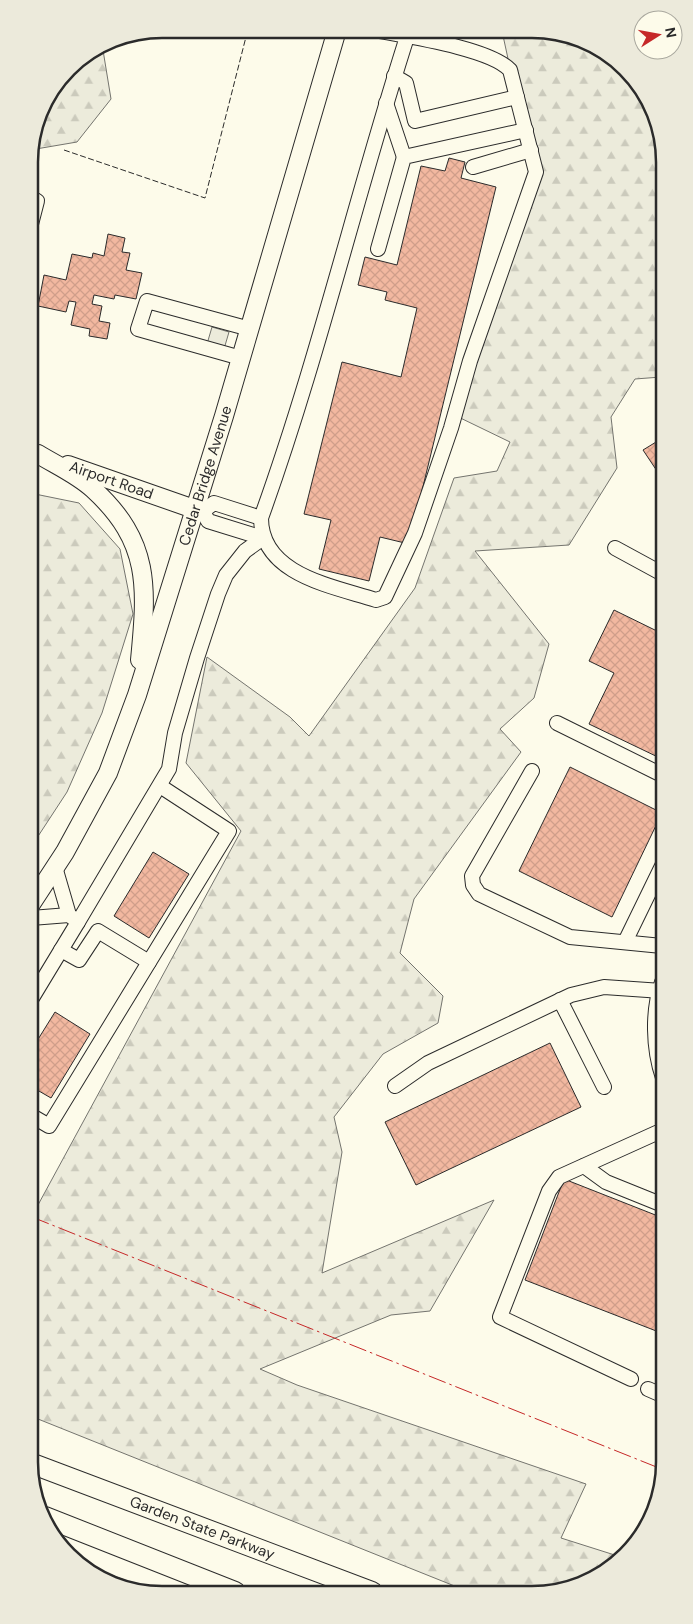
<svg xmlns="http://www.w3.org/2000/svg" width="693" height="1624" font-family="'DM Sans',sans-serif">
	<defs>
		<pattern id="forest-firs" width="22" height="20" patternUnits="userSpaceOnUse" patternTransform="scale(1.25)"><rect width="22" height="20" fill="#ecebdb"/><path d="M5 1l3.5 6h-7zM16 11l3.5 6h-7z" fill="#cbcabc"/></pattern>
		<pattern id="building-cross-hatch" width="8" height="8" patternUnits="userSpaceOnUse" patternTransform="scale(1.25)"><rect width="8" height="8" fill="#f2b8a0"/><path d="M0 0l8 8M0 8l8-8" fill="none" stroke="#d09e8a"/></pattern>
	</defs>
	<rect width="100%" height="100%" fill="#fdfbea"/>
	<path fill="#ecebdb" stroke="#74746e" d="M212 327 229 332 224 349 207 344Z"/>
	<g fill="url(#forest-firs)" stroke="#74746e">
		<path d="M502 31H557L625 67 660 127 661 377 635 379 611 417 617 468 569 545 475 551 549 644 534 698 500 729 521 752 414 899 400 953 443 996 438 1023 383 1054 334 1117 342 1152 322 1273 494 1200 430 1311 391 1315 260 1369 297 1385 586 1484 561 1538 621 1557 566 1591H467L33 1417 32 1216 241 831 186 763 207 657 290 717 309 736 415 588 454 478 497 471 510 442 448 412 533 174Z"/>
		<path d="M102 44 111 99 77 142 30 150 42 103 74 62Z"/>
		<path d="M30 493 79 503 120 549 133 614 102 713 67 792 31 847Z"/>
		<path d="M73 1560 158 1593H136Z"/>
	</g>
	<g fill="url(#building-cross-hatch)" stroke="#2b2b2b">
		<path d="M449 158 465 162 461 178 496 187 409 544 380 537 369 581 319 569 331 520 304 514 342 362 401 377 417 308 385 300 387 292 358 285 365 257 397 265 421 166 445 171Z"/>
		<path d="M108 234 125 238 122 252 130 253 126 270 142 273 136 299 115 295 114 299 94 295 92 304 102 306 99 321 110 323 107 339 89 336 90 329 71 325 76 302 69 301 66 312 38 306 44 275 66 280 72 254 92 258 93 253 104 256Z"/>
		<path d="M661 439V477L643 450Z"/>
		<path d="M614 610 661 633 662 759 589 724 614 673 589 661Z"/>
		<path d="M570 767 662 813 612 917 519 871Z"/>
		<path d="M153 852 189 874 149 938 114 916Z"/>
		<path d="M55 1012 90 1034 51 1098 32 1087V1049Z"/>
		<path d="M550 1043 581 1107 416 1185 385 1122Z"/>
		<path d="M564 1179 663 1218 664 1334 525 1280Z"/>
	</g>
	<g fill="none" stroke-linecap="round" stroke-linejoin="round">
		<defs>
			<g id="minor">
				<path d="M374 30C405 36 490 48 510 70L536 172 470 361 451 428 415 533 385 597 376 600C333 586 261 575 261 518 318 360 356 196 407 37"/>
				<path d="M394 76 406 83 415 121 517 97"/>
				<path d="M386 103 404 157"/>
				<path d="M473 167 531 150"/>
				<path d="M29 196 37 201 29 232"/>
				<path d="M378 249 404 157 526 130"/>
				<path d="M241 358 138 329 147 301 250 329"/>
				<path d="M203 511 208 521 263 538"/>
				<path d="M203 511 214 503 261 518"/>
				<path d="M615 548 661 573"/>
				<path d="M557 723 662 775"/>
				<path d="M532 771 472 876 473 885 479 894 570 937 662 946"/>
				<path d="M55 867 69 915 78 922 169 769 175 733 197 658 218 594 226 575 245 551 263 538"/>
				<path d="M31 918 69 915"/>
				<path d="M625 942 662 866"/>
				<path d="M61 950 79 960 98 931 149 962"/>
				<path d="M662 982C652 1011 653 1049 663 1078"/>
				<path d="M32 998 78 922"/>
				<path d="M560 1000 604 1087"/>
				<path d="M395 1086 428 1063 571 995 604 987 662 991"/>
				<path d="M32 1116 49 1126 229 831 160 786"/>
				<path d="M584 1166 606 1182 663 1205"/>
				<path d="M631 1379 500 1317 549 1191 559 1177 663 1130"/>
				<path d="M648 1389 664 1396"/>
			</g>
			<g id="major">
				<path d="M38 454C56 465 78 475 93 489 151 542 147 587 140 660"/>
				<path id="s1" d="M68 465 194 509"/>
				<path id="s2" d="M31 904 65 852 108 773 137 695 224 416 337 30"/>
			</g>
			<g id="highway">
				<path id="s3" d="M33 1464 372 1592"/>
				<path d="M45 1517 235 1592"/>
			</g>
		</defs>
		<use href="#minor" stroke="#2b2b2b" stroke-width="16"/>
		<use href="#major" stroke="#2b2b2b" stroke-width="20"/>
		<use href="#highway" stroke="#2b2b2b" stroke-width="22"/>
		<use href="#minor" stroke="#fdfbea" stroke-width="14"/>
		<use href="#major" stroke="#fdfbea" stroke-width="18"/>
		<use href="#highway" stroke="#fdfbea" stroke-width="20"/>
		<path stroke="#2b2b2b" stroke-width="1" stroke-dasharray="6 2.5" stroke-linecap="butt" d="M64 150 205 198 248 29"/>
		<path stroke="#c62828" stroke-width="1" stroke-dasharray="18 4 2.5 4" stroke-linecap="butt" d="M32 1217 664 1470"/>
	</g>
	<g text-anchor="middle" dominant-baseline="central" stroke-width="4" stroke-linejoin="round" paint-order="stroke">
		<g font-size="15" fill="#2b2b2b" stroke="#fdfbea">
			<text stroke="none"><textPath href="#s2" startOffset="465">Cedar Bridge Avenue</textPath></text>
			<text stroke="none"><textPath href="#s1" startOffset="46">Airport Road</textPath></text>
			<text stroke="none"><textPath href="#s3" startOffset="181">Garden State Parkway</textPath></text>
		</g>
	</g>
	<path d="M0 0H693V1624H0ZM162 38H532A124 124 0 0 1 656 162V1462A124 124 0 0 1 532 1586H162A124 124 0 0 1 38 1462V162A124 124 0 0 1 162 38Z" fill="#eceadb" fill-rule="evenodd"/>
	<path fill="none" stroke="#2b2b2b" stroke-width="2.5" d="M162 38H532A124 124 0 0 1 656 162V1462A124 124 0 0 1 532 1586H162A124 124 0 0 1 38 1462V162A124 124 0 0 1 162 38Z"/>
	<g transform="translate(658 35) rotate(79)"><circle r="24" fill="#fdfbea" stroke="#a9a89e"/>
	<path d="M0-4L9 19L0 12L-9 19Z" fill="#c62828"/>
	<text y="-8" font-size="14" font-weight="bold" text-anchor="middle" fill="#2b2b2b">N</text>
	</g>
</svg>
